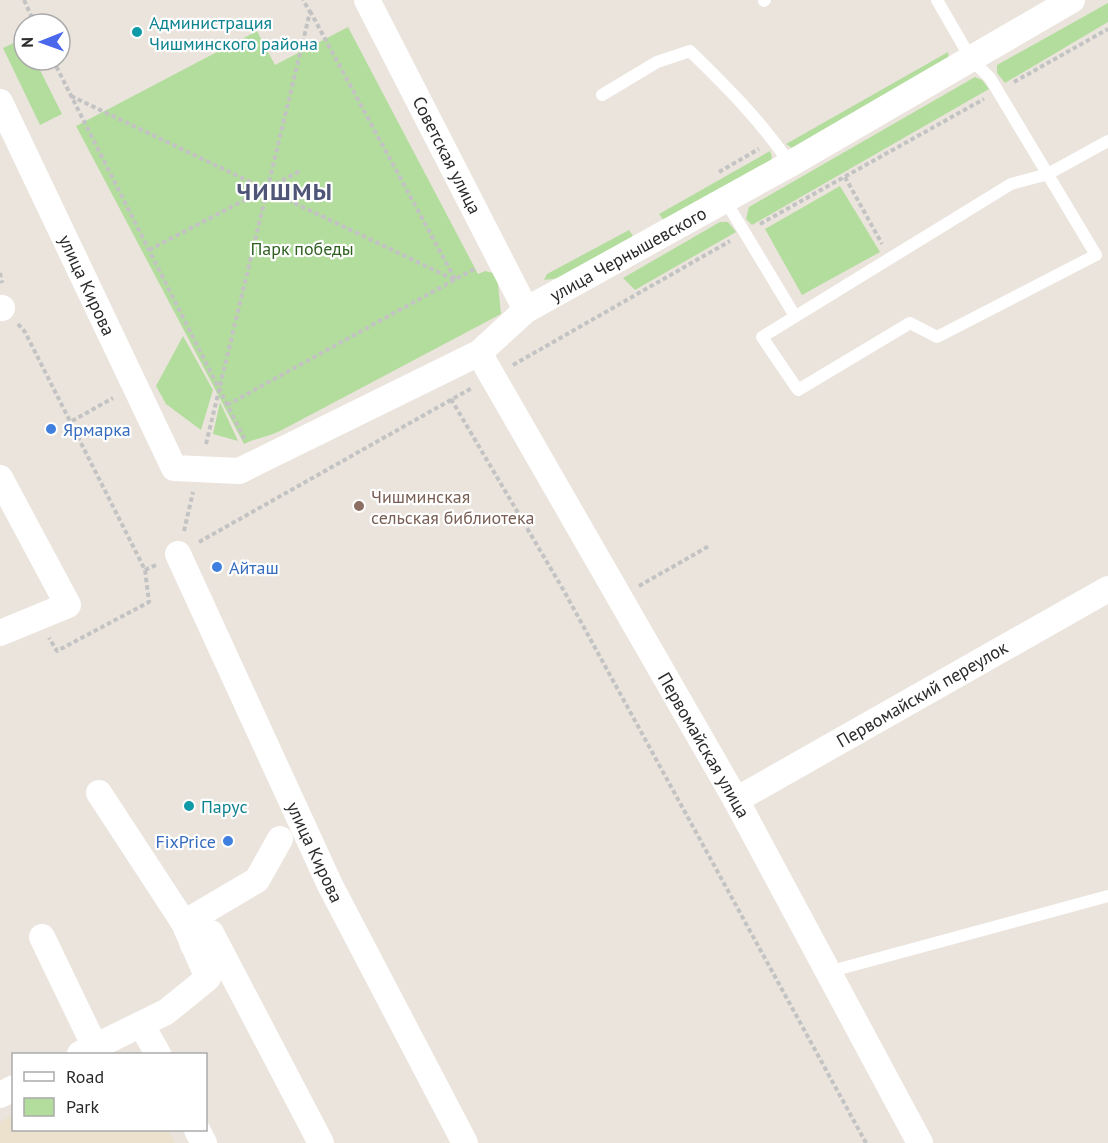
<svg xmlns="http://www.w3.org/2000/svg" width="1108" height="1143" font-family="'PT Sans',sans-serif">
	<rect width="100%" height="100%" fill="#ebe4dd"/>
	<path fill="#ebe1cd" d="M13 1115 14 1130H168L175 1143H0V1122Z"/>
	<g fill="#b3dd9d">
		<path d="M1108 3V22L1005 83 997 73V65Z"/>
		<path d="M348 27 478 274 485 271 497 274 501 314 280 431C268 437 256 438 244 444L76 126 257 31 275 65Z"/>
		<path d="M24 38V60H35L62 114 40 125 3 48Z"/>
		<path d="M948 52 949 62 795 150 786 144Z"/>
		<path d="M975 77 982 80 989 89 752 225 746 219 749 207Z"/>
		<path d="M770 151 772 157 770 164 665 222 659 214Z"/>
		<path d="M840 186 880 252 802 295 765 229Z"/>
		<path d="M720 222H728L736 232 635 290 623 278Z"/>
		<path d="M629 230 635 239 568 277 544 280 547 274Z"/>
		<path d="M183 336 213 390 201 430 166 404 156 386Z"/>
		<path d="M220 402 238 441 213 434Z"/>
	</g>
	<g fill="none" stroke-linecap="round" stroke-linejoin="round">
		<g stroke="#c3c3c3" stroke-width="4" stroke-dasharray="4.5 3" stroke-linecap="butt">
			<path d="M24 0 35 24"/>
			<path d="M310 11 455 279"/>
			<path d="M53 60 245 440"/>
			<path d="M1014 82 1108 29"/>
			<path d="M71 96 455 280"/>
			<path d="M719 172 759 149"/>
			<path d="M845 177 882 244"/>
			<path d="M760 224 984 99"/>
			<path d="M149 250 300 171"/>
			<path d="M0 273 2 283"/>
			<path d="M18 324 25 332 145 570 149 602 57 651 49 638"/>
			<path d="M513 365 730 241"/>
			<path d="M451 399 564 591 866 1143"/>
			<path d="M227 405 476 268"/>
			<path d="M72 421 113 398"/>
			<path d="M206 444 310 12 303 0"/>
			<path d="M184 531 193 492"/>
			<path d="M199 542 472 388"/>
			<path d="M145 570 158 564"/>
			<path d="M639 586 709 546"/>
		</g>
		<g stroke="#fff" stroke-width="12">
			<path d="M937 0 971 59 990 78 1096 255 937 337 910 323 798 390 762 337 1011 184 1048 174 1108 141"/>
			<path d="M764 1 765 0"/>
			<path d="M602 95 657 62 690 51C726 86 762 122 790 164"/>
			<path d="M725 200 795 316"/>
			<path d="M828 972 1108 896"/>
		</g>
		<g stroke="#fff" stroke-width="26">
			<path d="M367 0 526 310"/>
			<path d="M0 102 174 468 239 471 479 353 526 310 790 164 1072 0"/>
			<path d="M0 308H2"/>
			<path d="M479 353 736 800 920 1143"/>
			<path d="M0 478 68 605 0 633"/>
			<path d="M178 554 330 885 465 1143"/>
			<path d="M99 793 184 923"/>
			<path d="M736 800 1108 589"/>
			<path d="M42 937 95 1047"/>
			<path d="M193 945 211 933 321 1143"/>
			<path d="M141 1024 158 1054"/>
			<path d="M80 1054 166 1012 208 978 184 923 257 880 280 839"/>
			<path d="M0 1095 14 1088"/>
			<path d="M197 1130 204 1143"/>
		</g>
	</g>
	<g fill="#0f9aa8" stroke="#fff" stroke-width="2">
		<circle cx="137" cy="32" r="6"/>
		<circle cx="189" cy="806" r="6"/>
	</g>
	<g fill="#3f7fe0" stroke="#fff" stroke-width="2">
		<circle cx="51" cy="429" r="6"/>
		<circle cx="217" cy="567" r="6"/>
		<circle cx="228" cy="841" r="6"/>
	</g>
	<circle fill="#8d6e63" stroke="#fff" stroke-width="2" cx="359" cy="506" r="6"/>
	<g text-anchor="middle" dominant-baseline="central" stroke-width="4.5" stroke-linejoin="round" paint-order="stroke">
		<g font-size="18" fill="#0d838f" stroke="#fff" text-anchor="start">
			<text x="149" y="22">Администрация<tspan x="149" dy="21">Чишминского района</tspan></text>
			<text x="201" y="806">Парус</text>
		</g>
		<g font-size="18" fill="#2a2a2a" stroke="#fff">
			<text transform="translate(447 155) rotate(63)">Советская улица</text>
			<text transform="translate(628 254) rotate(-29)">улица Чернышевского</text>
			<text transform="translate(87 285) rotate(65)">улица Кирова</text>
			<text transform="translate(922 694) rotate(-30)">Первомайский переулок</text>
			<text transform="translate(704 745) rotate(60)">Первомайская улица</text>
			<text transform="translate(315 852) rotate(65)">улица Кирова</text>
		</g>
		<g font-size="18" fill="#2e6020" stroke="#fff">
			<text x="302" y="248">Парк победы</text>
		</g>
		<g font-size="18" fill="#366cbe" stroke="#fff" text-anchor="start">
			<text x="63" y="429">Ярмарка</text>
			<text x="229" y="567">Айташ</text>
			<text x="216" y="841" text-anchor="end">FixPrice</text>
		</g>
		<g font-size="18" fill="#785e54" stroke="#fff" text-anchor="start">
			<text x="371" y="496">Чишминская<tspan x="371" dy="21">сельская библиотека</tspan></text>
		</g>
		<g font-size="24" font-weight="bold" letter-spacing="1.5" fill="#4e5576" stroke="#fff">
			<text x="285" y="191">ЧИШМЫ</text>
		</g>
	</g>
	<rect x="12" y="1053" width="195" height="78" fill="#ffffff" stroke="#aaaaaa" stroke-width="1.5"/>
	<rect x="24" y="1072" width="30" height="9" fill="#ffffff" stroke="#aaaaaa" stroke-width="1.5"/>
	<text x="66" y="1083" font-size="18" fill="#2a2a2a">Road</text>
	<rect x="24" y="1098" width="30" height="18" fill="#b3dd9d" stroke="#aaaaaa" stroke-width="1.5"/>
	<text x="66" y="1113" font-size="18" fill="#2a2a2a">Park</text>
	<g transform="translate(42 42) rotate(269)"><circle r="28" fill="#ffffff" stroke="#aaaaaa" stroke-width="1.5"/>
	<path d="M0-4.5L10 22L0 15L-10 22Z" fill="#4968eb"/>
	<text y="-9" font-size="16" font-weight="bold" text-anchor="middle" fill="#2a2a2a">N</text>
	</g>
</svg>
